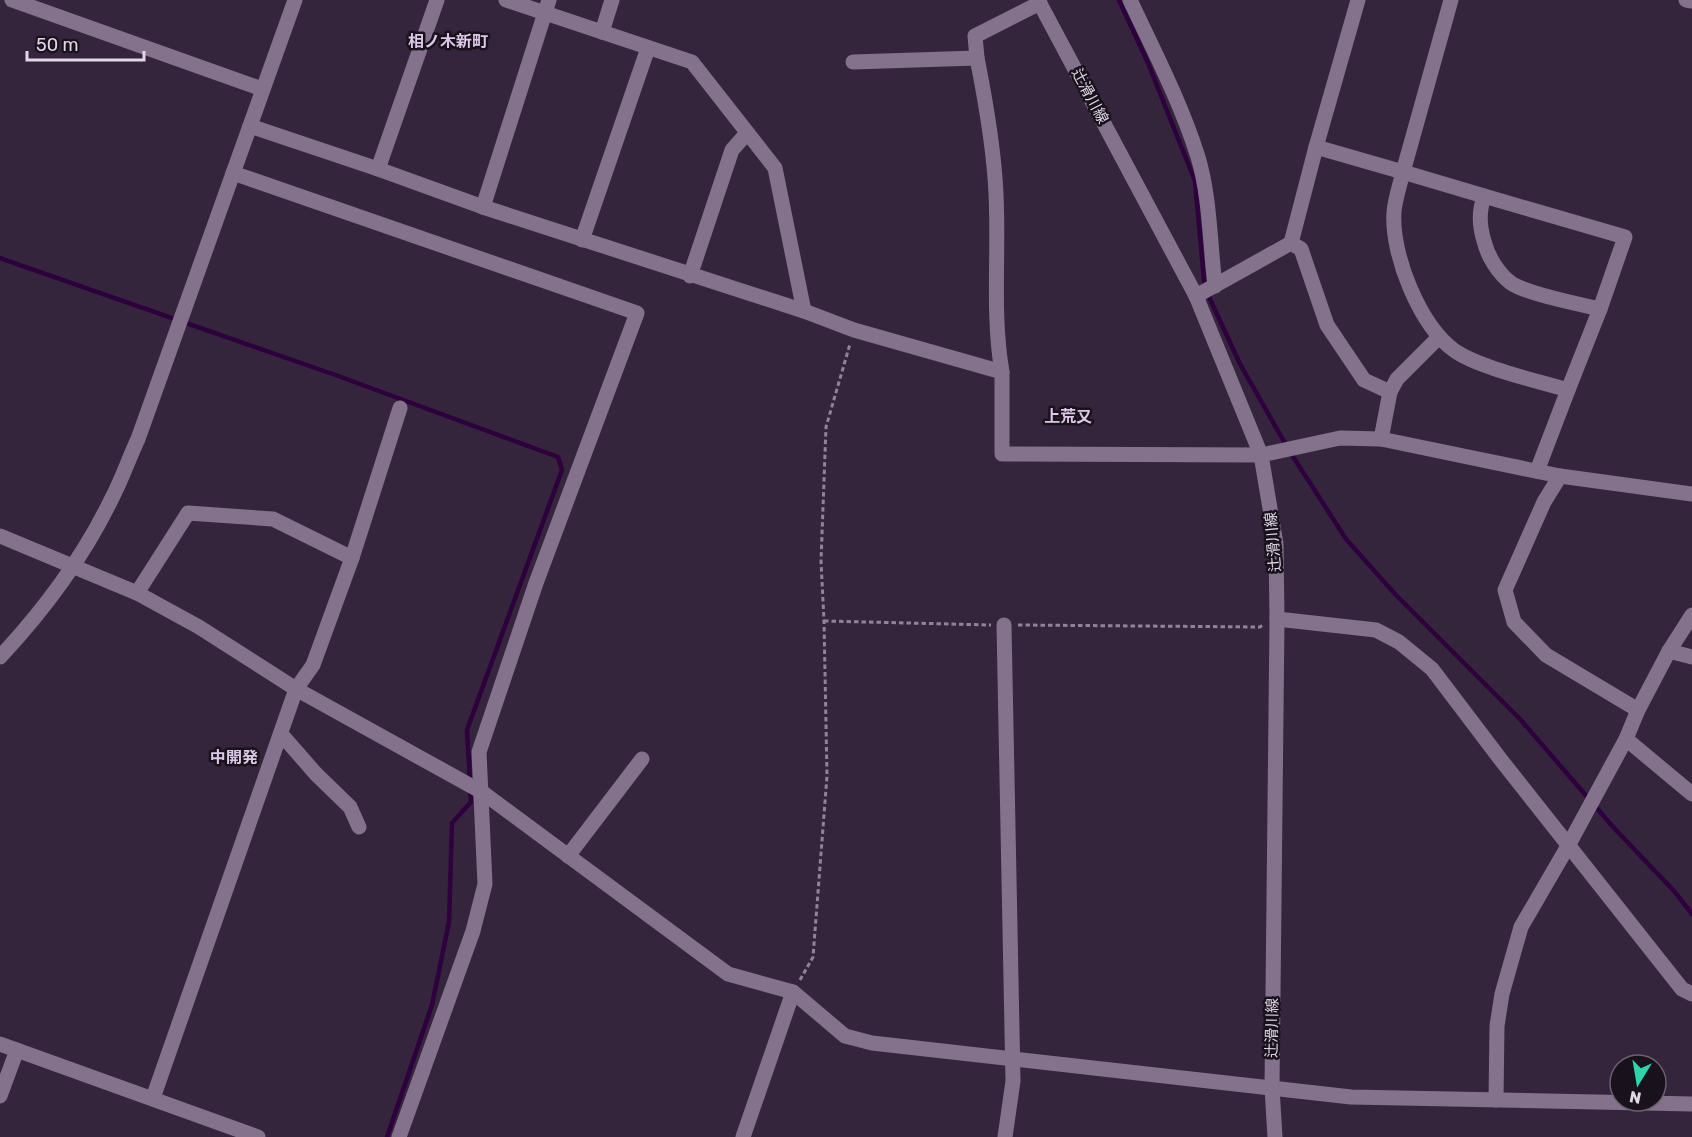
<svg xmlns="http://www.w3.org/2000/svg" width="1692" height="1137" font-family="Rubik,'Noto Sans JP',sans-serif">
	<rect width="100%" height="100%" fill="#35253c"/>
	<g fill="none" stroke-linecap="round" stroke-linejoin="round">
		<g stroke="#2e003e" stroke-width="4.5">
			<path d="M1119 0 1148 63 1195 181 1204 280 1210 299 1240 364 1286 445"/>
			<path d="M0 258 341 377 558 457 562 470 467 730 470 780"/>
			<path d="M1290 452 1346 539 1395 594 1520 719 1614 828 1674 891 1692 914"/>
			<path d="M387 1137 432 1005 449 922 452 823 471 802 470 788"/>
		</g>
		<g stroke="#908396" stroke-width="3" stroke-dasharray="4.5 3" stroke-linecap="butt">
			<path d="M824 621 991 625"/>
			<path d="M1018 625 1260 627 1263 625"/>
			<path d="M800 980 813 957 827 776 824 621 821 561 826 427 850 344"/>
		</g>
		<g stroke="#84728d" stroke-width="15">
			<path d="M12 0 262 89"/>
			<path d="M506 0 692 62 775 168 804 311"/>
			<path d="M1130 0C1154 51 1181 103 1198 157 1210 197 1210 244 1215 286"/>
			<path d="M1686 0 1692 1"/>
			<path d="M602 32 612 0"/>
			<path d="M977 58 975 36 1040 3"/>
			<path d="M853 62 977 58C986 103 994 148 996 194 999 253 992 314 1002 372"/>
			<path d="M250 126 378 169 483 207 804 311 854 330 1002 372V454L1261 455"/>
			<path d="M1316 147 1358 0"/>
			<path d="M378 169 437 0"/>
			<path d="M233 173 637 313 536 583 479 752 485 884 473 931 399 1137"/>
			<path d="M1484 196 1625 237 1600 309"/>
			<path d="M483 207 549 0"/>
			<path d="M582 240 648 48"/>
			<path d="M1291 243 1316 147 1403 172C1400 185 1395 199 1394 212 1391 255 1420 326 1455 351 1480 368 1538 381 1568 390L1600 309C1579 304 1527 294 1511 283 1498 273 1488 257 1484 241 1479 224 1479 212 1484 196L1403 172 1451 0"/>
			<path d="M690 276 732 150 747 133"/>
			<path d="M1196 296 1291 243 1301 249 1327 325 1364 380 1390 392 1381 439"/>
			<path d="M1390 392 1397 379 1439 337"/>
			<path d="M1537 471 1568 390"/>
			<path d="M1560 476 1544 502 1505 590 1514 622 1546 655 1638 710"/>
			<path d="M0 536 137 593 199 627 296 689 482 792 728 974 793 992 845 1036 872 1043 1351 1097 1692 1104"/>
			<path d="M352 558 400 408"/>
			<path d="M137 593 188 513 273 519 352 558 313 665 296 689 153 1098"/>
			<path d="M1277 619 1376 630 1399 642 1432 669 1501 760 1682 989 1692 994"/>
			<path d="M1004 625 1013 1081 1005 1137"/>
			<path d="M1669 651 1692 657"/>
			<path d="M281 734 316 774 350 807 359 827"/>
			<path d="M1626 739 1692 794"/>
			<path d="M568 856 642 759"/>
			<path d="M0 1044 258 1137"/>
			<path d="M0 1096 17 1050"/>
			<path d="M1496 1100 1497 1026 1502 994 1521 927 1568 846 1626 739 1638 710 1669 651 1692 615"/>
			<path d="M743 1137 793 992"/>
		</g>
		<g stroke="#84728d" stroke-width="15">
			<path d="M1038 0 1196 296 1261 455 1276 544 1277 619 1272 1088 1275 1137"/>
			<path d="M1261 455 1340 438 1381 439 1560 476 1692 494"/>
			<path d="M0 657C44 610 84 556 112 498 122 479 129 458 138 439L295 0"/>
		</g>
	</g>
	<g text-anchor="middle" dominant-baseline="central" stroke-width="5" stroke-linejoin="round" paint-order="stroke">
		<g font-size="15" fill="#e1d7e6" stroke="#19121c">
			<text transform="translate(1090 96) rotate(62)">辻滑川線</text>
			<text transform="translate(1273 542) rotate(-95)">辻滑川線</text>
			<text transform="translate(1272 1028) rotate(-89)">辻滑川線</text>
		</g>
		<g font-size="16" font-weight="bold" fill="#dcc8e6" stroke="#19121c">
			<text x="448" y="41">相ノ木新町</text>
			<text x="1068" y="416">上荒又</text>
			<text x="234" y="757">中開発</text>
		</g>
	</g>
	<g transform="translate(1638 1083) rotate(191)"><circle r="28" fill="#19121c" stroke="#69616d" stroke-width="1.5"/>
	<path d="M0-4.5L10 22L0 15L-10 22Z" fill="#2cd5ab"/>
	<text y="-9" font-size="16" font-weight="bold" text-anchor="middle" fill="#e1d7e6">N</text>
	</g>
	<path d="M27 51v9h117v-9" fill="none" stroke="#e1d7e6" stroke-width="3"/>
	<text x="36" y="51" font-size="18" fill="#e1d7e6" stroke="#19121c" stroke-width="4.5" paint-order="stroke">50 m</text>
</svg>
